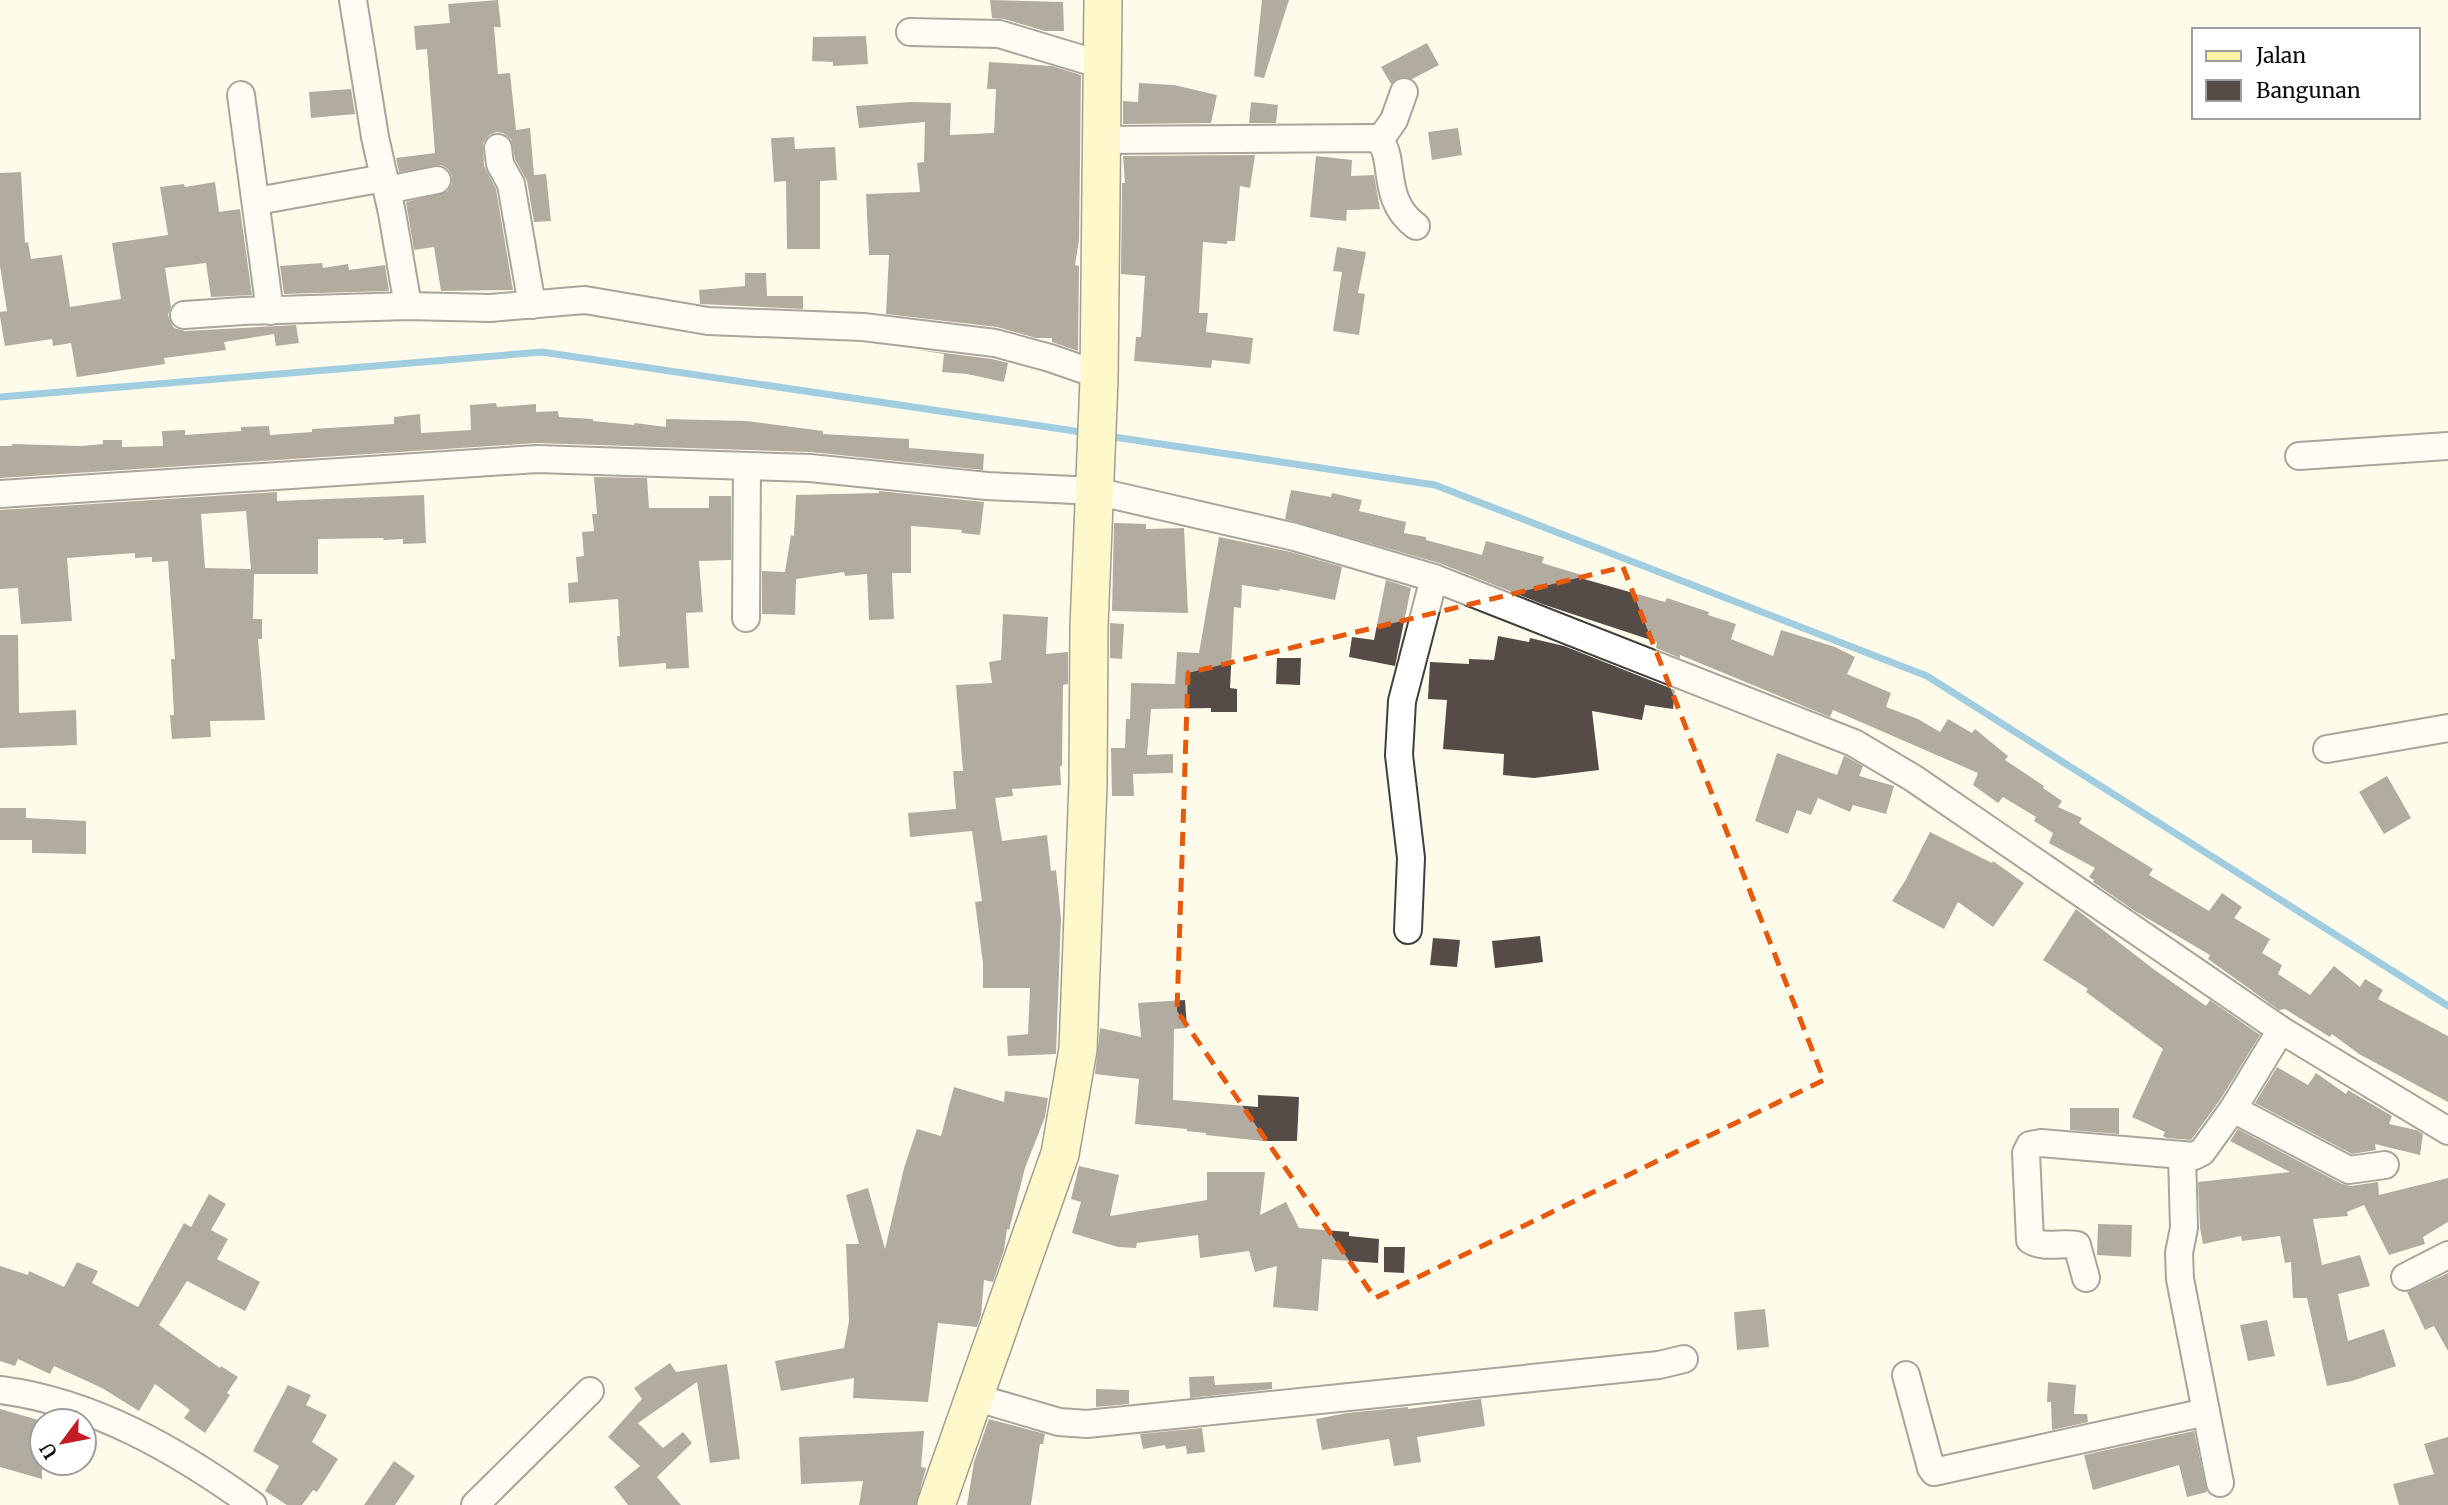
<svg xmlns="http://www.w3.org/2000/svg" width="2448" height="1505" font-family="Merriweather,serif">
	<rect width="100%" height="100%" fill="#fffbea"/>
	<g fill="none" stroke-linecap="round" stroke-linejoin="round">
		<g stroke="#2d95d6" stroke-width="7">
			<path d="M0 397 542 352 1088 433"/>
			<path d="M1107 436 1435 485 1927 676 2448 1006"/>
		</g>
	</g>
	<g fill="#554c47" fill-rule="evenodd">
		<path d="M498 0 501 27H494L498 74 510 73 516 130 530 128 534 175 546 174 551 221 534 222 527 181 515 159 511 139 503 133 497 132 489 135 483 143 484 166 496 189 513 290 441 291 434 247 414 250 406 202 447 192 452 184V176L448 169 441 165 399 172 396 158 435 153 427 49 416 50 414 26 450 23 448 4Z"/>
		<path d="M990 0 1063 2 1064 31H1045L1004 19 992 18Z"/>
		<path d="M1262 0H1289L1264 78 1254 76Z"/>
		<path d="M866 36 868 64 833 66V62L812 61 813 37Z"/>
		<path d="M1427 43 1439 65 1412 79 1401 77 1391 84 1381 67Z"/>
		<path d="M989 62 1052 66 1081 75 1079 240 1075 265 1079 266 1078 351 1052 342V338H1036L997 327 886 314 889 255H869L866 194 920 192 917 163 924 162 925 122 859 128 856 106 911 102 951 103 950 135 994 133 996 89H987Z"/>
		<path d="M1139 83 1174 85 1217 95 1211 123 1123 124V101L1138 102Z"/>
		<path d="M351 89 355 114 311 118 309 92Z"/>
		<path d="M1251 102 1278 105 1276 123H1249Z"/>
		<path d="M1458 128 1462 155 1432 160 1428 132Z"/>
		<path d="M794 137 795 149 835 147 837 180 820 181V249H787L786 181 774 182 771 138Z"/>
		<path d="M1255 155 1250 188 1240 186 1235 241H1227V244L1203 242 1199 313H1208L1206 332 1253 338 1250 364 1212 360 1211 368 1134 361 1136 337H1141L1145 276 1121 274 1122 183H1125L1123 156Z"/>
		<path d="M1316 156 1352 160 1351 176 1374 175 1380 209 1347 210 1346 221 1310 217Z"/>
		<path d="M21 172 25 243 28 242 31 259 62 255 70 307 121 299 112 243 168 235 160 187 184 184 185 187 215 182 219 212 240 209 252 295 211 297 206 263 165 268 171 307 168 315 171 323 174 328 185 331 296 325 299 343 276 346 274 334 224 342 226 350 164 358 165 364 77 377 71 343 53 346 52 339 5 346 0 317V312L7 311 0 266V173Z"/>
		<path d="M1337 247 1366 252 1358 293 1365 294 1359 335 1333 331 1342 272 1333 271Z"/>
		<path d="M322 263 323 268 348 264 349 270 385 265 389 291 284 294 280 266Z"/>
		<path d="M745 273H766L767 296H803V309L700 304 699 290 745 286Z"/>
		<path d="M913 349 992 359 1008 363 1004 382 967 374 942 372 944 354Z"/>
		<path d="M496 403 497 407 536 404V412L558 411 559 417 593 419V421L634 425 635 423 666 427V419L746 421 823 431V434L909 439V448L984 454 983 470 811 452 537 443 0 478V446H12V444L81 446 103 444V440H122V447L163 446 162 431 185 430V435L241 431V427L269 426 270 435 312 432V429L394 424V417L420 414 421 433 471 430 470 405Z"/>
		<path d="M594 477 647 478 649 508H709V496H731V560L699 561 703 612 686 613 689 668 666 669V663L619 667 617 636H620L618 599 569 603 568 583 578 582 576 557 584 556 582 532 594 531 592 514H597Z"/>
		<path d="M1291 490 1331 497 1332 493 1362 500 1359 511 1406 522 1404 533 1426 537V540L1482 555 1486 541 1544 557 1542 563 1585 576 1584 579 1665 602 1667 598 1709 612 1708 615 1736 624 1731 639 1773 656 1781 630 1835 647 1855 657 1847 674 1891 693 1886 707 1918 719 1940 732 1948 719 1972 733 1975 729 2008 756 2005 760 2044 786 2043 788 2062 801 2058 807 2082 818 2079 823 2153 869 2149 875 2209 911 2222 893 2242 907 2234 918 2270 939 2262 953 2282 965 2278 974 2310 995 2334 966 2360 987 2365 979 2383 990 2378 999 2448 1036V1102L2359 1054 2332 1034 2330 1037 2285 1009 2279 1010 2208 959 2210 955 2135 911 2093 882 2094 880 2089 877 2095 868 2049 843 2053 833 2034 821 2036 817 2003 797 1998 803 1973 785 1978 773 1833 710 1830 717 1680 655V658L1656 648 1657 642 1545 605 1439 563 1285 519Z"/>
		<path d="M879 491 984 502 980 535 961 533 962 530 911 526V573H892L894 619 869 620 867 574 845 576 844 572 796 579 795 615 762 614V571L785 572 791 535 794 536 796 495 879 493Z"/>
		<path d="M277 492V501L424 495 426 543 403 544V539L384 540 383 538 318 539V574H254L253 619H262V639H258L265 720 210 721 211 737 172 739 170 715H174L171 659H175L168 561 152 562V557L135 558V553L67 558 72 621 21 624 18 588 0 589V510ZM246 511 251 569 205 568 201 514Z"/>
		<path d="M1114 523 1146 524V529L1184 528 1188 613 1112 611Z"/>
		<path d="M1219 537 1291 552 1342 567 1335 600 1280 589 1279 591 1242 585 1241 608 1234 607 1230 688 1237 689V712H1211V708L1151 709 1147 755 1173 754V773L1133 774 1134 796H1112L1111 748H1125L1126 719H1130L1131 683 1175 684 1177 652 1199 653Z"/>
		<path d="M1386 580 1411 588 1395 666 1349 657 1352 637 1374 640Z"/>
		<path d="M1003 614 1048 617 1046 654 1068 652V684L1063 685 1062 766H1060L1061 785 1012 789 1013 796 995 798 1002 841 1047 835 1051 871 1056 870 1061 918 1056 1054 1008 1056 1007 1036 1028 1034 1030 988H983V963L975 902 982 901 972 831 910 837 908 813 956 809 953 771H963L956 685 992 683 989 662 1001 660Z"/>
		<path d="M1110 623 1124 624 1122 659 1110 658Z"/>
		<path d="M0 635H18L19 713 76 710 77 745 0 748Z"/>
		<path d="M1498 636 1529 642 1530 638 1564 646 1675 690 1673 709 1645 705 1642 720 1592 711 1599 770 1534 778 1503 775 1504 754 1443 749 1447 700 1428 699 1430 662 1469 664V659L1494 660Z"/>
		<path d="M1277 658H1301L1300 685 1276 684Z"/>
		<path d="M1777 753 1837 775 1844 756 1847 757 1863 766 1859 776 1894 786 1886 814 1853 805 1850 812 1818 798 1811 815 1797 810 1788 834 1755 821Z"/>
		<path d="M2387 776 2411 818 2384 834 2359 792Z"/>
		<path d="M0 808H26V818L86 821V854L32 853V840H0Z"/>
		<path d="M1930 832 1992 863 1993 861 2024 883 1993 927 1958 902 1944 929 1892 901 1905 881Z"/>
		<path d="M2076 909 2152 968 2206 1006 2210 1000 2260 1035 2220 1100 2191 1140 2167 1138 2163 1136 2165 1132 2132 1117 2163 1049 2086 992 2088 989 2043 960Z"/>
		<path d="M1540 936 1543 962 1495 968 1492 941Z"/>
		<path d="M1433 938 1460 940 1457 967 1430 965Z"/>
		<path d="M1185 1000 1187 1028 1174 1029 1173 1100 1258 1107V1095L1299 1097 1297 1141H1263L1206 1135V1133L1187 1131V1129L1135 1124 1139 1079 1095 1074 1100 1028 1141 1037 1138 1003Z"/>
		<path d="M2277 1067 2308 1085 2316 1073 2346 1094 2348 1090 2392 1116 2389 1124 2416 1130 2423 1134 2420 1155 2375 1144 2376 1150 2352 1154 2255 1103Z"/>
		<path d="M954 1087 1004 1102 1005 1091 1048 1098 1045 1117 1025 1168 1009 1230 1007 1229 1004 1250 993 1282 984 1280 981 1315 977 1327 938 1323 928 1402 853 1398 854 1378 781 1391 775 1361 844 1348 849 1321 846 1244H859L846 1195 868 1188 885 1249 904 1168 917 1129 941 1136Z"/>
		<path d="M2070 1108H2119V1134L2070 1130Z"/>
		<path d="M2238 1129 2342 1184 2351 1186 2378 1182 2379 1195 2448 1178V1222L2423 1237 2425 1244 2389 1255 2364 1205 2347 1212 2348 1216 2313 1219 2322 1265 2360 1255 2370 1286 2338 1294 2348 1341 2384 1329 2396 1366 2352 1381 2327 1386 2307 1298H2293L2291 1262 2285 1263 2280 1236 2242 1241 2241 1236 2203 1244 2200 1228 2198 1182 2290 1172 2230 1141Z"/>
		<path d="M1079 1166 1119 1175 1110 1216 1207 1200V1172H1265L1260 1215 1286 1202 1299 1228 1349 1232V1236L1379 1239 1378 1263 1322 1259 1318 1311 1273 1307 1277 1266 1255 1272 1249 1251 1200 1258 1198 1235 1137 1243 1136 1248 1118 1247 1072 1233 1081 1202 1071 1199Z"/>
		<path d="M209 1194 226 1204 211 1230 228 1239 217 1259 260 1282 245 1311 187 1281 159 1325 220 1368 221 1366 238 1377 227 1393 230 1395 205 1433 184 1418 190 1410 155 1384 139 1411 102 1388 54 1366 50 1374 18 1359 15 1366 0 1361V1266L28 1275 29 1271 64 1287 77 1262 98 1271 92 1283 138 1307 184 1223 191 1227Z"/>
		<path d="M2098 1224 2132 1225 2131 1257 2097 1255Z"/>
		<path d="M1384 1247H1405L1404 1273 1384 1272Z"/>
		<path d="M2448 1273V1351L2434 1326 2425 1330 2407 1292Z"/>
		<path d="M1765 1309 1769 1347 1737 1350 1734 1312Z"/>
		<path d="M2267 1320 2275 1356 2248 1361 2240 1325Z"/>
		<path d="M670 1363 676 1372 727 1364 740 1459 710 1463 697 1382 638 1423 663 1448 683 1432 692 1443 657 1477 681 1505H628L614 1487 640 1466 608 1437 642 1399 634 1388Z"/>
		<path d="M1214 1376 1215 1385 1272 1382V1389L1190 1398 1189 1377Z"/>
		<path d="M2048 1382 2076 1385 2074 1414H2087L2088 1422 2052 1430 2051 1402H2047Z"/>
		<path d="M288 1385 311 1395 306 1405 327 1415 312 1442 338 1459 317 1492 313 1490 302 1505H287L265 1491 279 1466 253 1451Z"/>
		<path d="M1096 1389 1129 1390V1404L1096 1407Z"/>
		<path d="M1481 1399 1485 1426 1417 1437 1421 1462 1394 1466 1389 1439 1322 1450 1316 1419 1347 1413 1408 1407V1409Z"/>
		<path d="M0 1409 42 1421V1479L0 1467Z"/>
		<path d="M989 1419 1045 1434 1043 1444H1040L1031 1505H967L974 1462Z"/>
		<path d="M1202 1428 1205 1452 1187 1454 1186 1446 1166 1449 1165 1445 1143 1449 1140 1434Z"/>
		<path d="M924 1431 921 1467 926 1468 916 1505H859L863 1481 801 1484 799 1437Z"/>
		<path d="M2194 1431 2207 1492 2187 1497 2179 1465 2093 1490 2084 1455Z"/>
		<path d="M2448 1437V1505H2399L2393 1484 2434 1474 2424 1444Z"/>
		<path d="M394 1461 415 1476 395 1505H364Z"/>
	</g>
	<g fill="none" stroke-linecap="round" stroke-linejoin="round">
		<defs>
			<g id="street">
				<path d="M353 0 375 137 392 213 408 306"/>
				<path d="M910 32 999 34 1102 65"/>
				<path d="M241 95 270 311"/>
				<path d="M1101 140 1375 138C1399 150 1377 198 1416 226"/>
				<path d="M1380 140 1394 120 1404 92"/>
				<path d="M498 148 500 164 511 184 532 305"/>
				<path d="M387 190 437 180"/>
				<path d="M257 201 384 178"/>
				<path d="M184 315 243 311 408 306 490 308 585 300 708 321 863 327 995 343 1050 358 1099 375"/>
				<path d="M2299 456 2448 446"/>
				<path d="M0 494 537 459 810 468 987 486 1095 491 1295 537 1434 578 1854 743 1913 778 2281 1030 2448 1131"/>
				<path d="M746 618 747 466"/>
				<path d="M2327 749 2448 728"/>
				<path d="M1408 930 1411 858 1399 755 1402 701 1434 578"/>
				<path d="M2281 1030 2233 1109 2349 1170 2385 1165"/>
				<path d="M2182 1156 2184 1228 2179 1253 2180 1279 2220 1483"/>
				<path d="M2405 1277 2448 1255"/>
				<path d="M2086 1278 2077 1245C2061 1242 2044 1249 2030 1240L2026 1153 2030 1145 2041 1143 2194 1156 2202 1152 2233 1109"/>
				<path d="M1906 1375 1931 1468 1934 1472 2206 1412"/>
				<path d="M0 1390C94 1402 178 1451 253 1505"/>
				<path d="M974 1397 1059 1422 1087 1424 1659 1365 1684 1359"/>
				<path d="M475 1505 590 1391"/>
			</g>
			<path id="secondary" d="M936 1505 1060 1154 1078 1049 1088 783 1089 627 1099 380 1103 0"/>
		</defs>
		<use href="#street" stroke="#3f3f3f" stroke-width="30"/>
		<use href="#secondary" stroke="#2e2e2e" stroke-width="40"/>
		<use href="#street" stroke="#fff" stroke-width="26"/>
		<use href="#secondary" stroke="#fff4a5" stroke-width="37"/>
	</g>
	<path d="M0 0H2448V1505H0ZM1623 567 1824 1080 1375 1298 1177 1011 1188 673Z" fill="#fffbea" fill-opacity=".55" fill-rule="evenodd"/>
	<path fill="none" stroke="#e8590c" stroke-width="5" stroke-dasharray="14 9" stroke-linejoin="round" d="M1623 567 1824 1080 1375 1298 1177 1011 1188 673Z"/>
	<rect x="2192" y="28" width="228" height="91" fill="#ffffff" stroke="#9e9e9e" stroke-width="2"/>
	<rect x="2206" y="51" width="35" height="10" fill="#fff4a5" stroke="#9e9e9e" stroke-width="2"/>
	<text x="2256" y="63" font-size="21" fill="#0c0c0c">Jalan</text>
	<rect x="2206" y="80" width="35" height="21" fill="#554c47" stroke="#9e9e9e" stroke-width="2"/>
	<text x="2256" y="98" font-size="21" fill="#0c0c0c">Bangunan</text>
	<g transform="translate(63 1442) rotate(238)"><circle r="33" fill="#ffffff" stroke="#9e9e9e" stroke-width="2"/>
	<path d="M0-5L12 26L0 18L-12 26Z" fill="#c41b25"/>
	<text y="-10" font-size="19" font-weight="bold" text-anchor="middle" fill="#0c0c0c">U</text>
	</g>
</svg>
